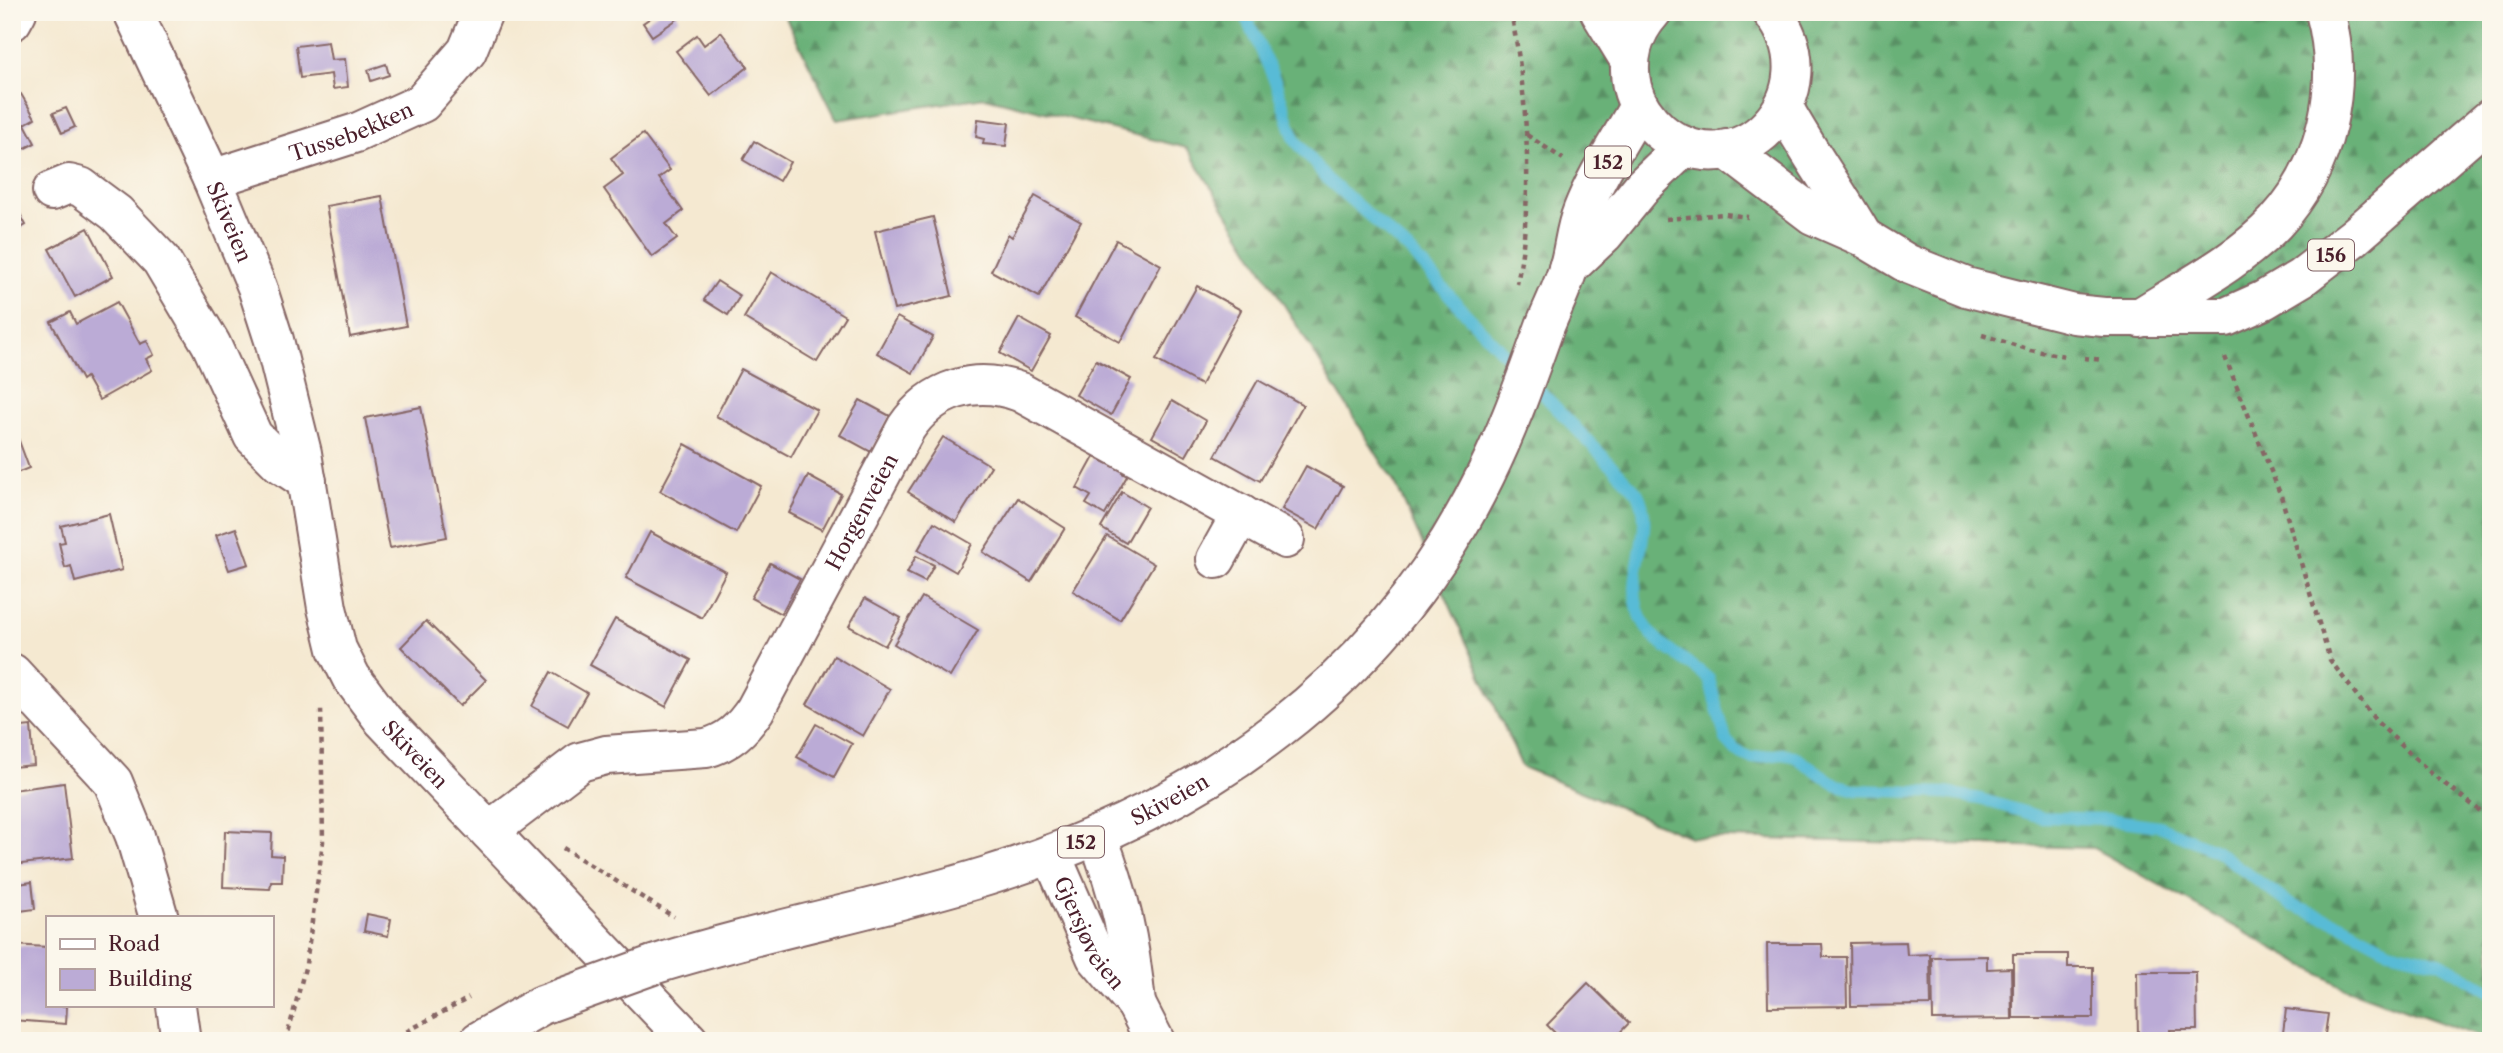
<svg xmlns="http://www.w3.org/2000/svg" width="2503" height="1053" font-family="'Libre Caslon Text',serif">
	<defs>
		<pattern id="forest-firs" width="22" height="20" patternUnits="userSpaceOnUse" patternTransform="scale(1.75)"><rect width="22" height="20" fill="#69b178"/><path d="M5 1l3.5 6h-7zM16 11l3.5 6h-7z" fill="#588f63"/></pattern>
	</defs>
	<rect width="100%" height="100%" fill="#fbf7ec"/>
	<filter id="ink" filterUnits="userSpaceOnUse"><feTurbulence type="fractalNoise" baseFrequency=".0143" numOctaves="2"/><feDisplacementMap in="SourceGraphic" scale="14" xChannelSelector="R" yChannelSelector="G"/><feConvolveMatrix kernelMatrix="1 2 1 2 8 2 1 2 1" color-interpolation-filters="sRGB"/></filter>
	<filter id="wash" filterUnits="userSpaceOnUse"><feTurbulence type="fractalNoise" baseFrequency=".00686" numOctaves="4" result="noise"/><feDisplacementMap in="SourceGraphic" scale="28" xChannelSelector="R" yChannelSelector="G"/><feGaussianBlur stdDeviation="1.57" result="paint"/><feColorMatrix in="noise" values="0 0 0 0 0 0 0 0 0 0 0 0 0 0 0 0 0 1.4 0 .05"/><feComposite in="paint" operator="in"/></filter>
	<g filter="url(#wash)">
		<rect width="100%" height="100%" fill="#f5e9d1"/>
		<path fill="url(#forest-firs)" stroke="#5a6852" stroke-width="2" d="M783 12H2491V1041L2345 988 2093 848 1690 837 1522 767 1397 487 1187 148 985 97 837 120Z"/>
		<g fill="none" stroke-linecap="round" stroke-linejoin="round">
			<path stroke="#58bbd6" stroke-width="12" d="M1244 12 1275 81 1295 140 1327 179 1411 252 1468 316 1637 492C1660 533 1618 580 1644 623 1659 650 1687 658 1709 679L1726 740 1736 751 1751 758 1782 754 1794 756 1835 784 1856 790 1946 793 1980 799 2041 817 2108 819 2159 826 2215 850 2291 905 2341 924 2389 950 2440 962 2491 992"/>
		</g>
		<g id="blocks">
			<g fill="#bbabd6">
				<path d="M659 12H676L679 18 652 36 643 23Z"/>
				<path d="M721 32 748 67 711 96 676 51 697 35 704 45Z"/>
				<path d="M328 42 331 60 345 59 348 87 333 89 331 74 300 78 296 46Z"/>
				<path d="M386 64 389 75 371 81 368 70Z"/>
				<path d="M21 94 35 118 25 124 35 143 12 155V99Z"/>
				<path d="M66 108 75 127 62 133 53 113Z"/>
				<path d="M978 119 1009 123 1006 146 983 144 984 139 976 137Z"/>
				<path d="M643 134 670 170 659 178 683 211 666 224 677 239 652 257 604 189 623 175 611 158Z"/>
				<path d="M754 141 790 162 779 181 743 160Z"/>
				<path d="M382 196 406 326 350 337 326 206Z"/>
				<path d="M1035 196 1081 222 1039 297 991 271 1008 234 1012 237Z"/>
				<path d="M12 199 26 225 12 233Z"/>
				<path d="M933 217 952 296 894 310 875 231Z"/>
				<path d="M88 228 113 276 75 297 49 249Z"/>
				<path d="M1116 240 1161 265 1120 342 1075 317Z"/>
				<path d="M771 272 845 316 817 362 744 318Z"/>
				<path d="M717 281 740 296 728 315 704 300Z"/>
				<path d="M1197 286 1241 310 1201 385 1156 360Z"/>
				<path d="M117 302 140 344 147 341 154 355 146 359 152 370 99 400 86 377 82 380 51 322 70 312 76 324Z"/>
				<path d="M897 317 933 337 913 373 877 353Z"/>
				<path d="M1019 318 1051 336 1031 371 1000 353Z"/>
				<path d="M1096 360 1131 379 1111 415 1076 395Z"/>
				<path d="M741 369 817 410 791 457 716 416Z"/>
				<path d="M1258 380 1303 405 1260 481 1215 456Z"/>
				<path d="M860 400 890 416 871 452 840 435Z"/>
				<path d="M1172 401 1206 421 1186 456 1152 437Z"/>
				<path d="M421 407 447 537 390 548 365 418Z"/>
				<path d="M15 430 29 468 12 475V431Z"/>
				<path d="M943 437 991 466 956 522 908 492Z"/>
				<path d="M685 444 761 486 736 533 660 491Z"/>
				<path d="M1094 457 1124 471 1122 473 1127 476 1105 515 1086 504 1091 496 1077 488Z"/>
				<path d="M1306 466 1343 486 1318 529 1282 509Z"/>
				<path d="M808 476 841 494 822 530 789 513Z"/>
				<path d="M1122 492 1147 507 1126 543 1101 528Z"/>
				<path d="M1018 498 1065 528 1031 582 983 552Z"/>
				<path d="M109 514 122 570 75 582 71 566 65 568 59 543 65 542 61 526Z"/>
				<path d="M934 522 972 544 956 572 918 550Z"/>
				<path d="M236 528 249 564 229 570 216 535Z"/>
				<path d="M650 532 726 572 702 618 626 578Z"/>
				<path d="M1107 536 1154 564 1120 620 1073 591Z"/>
				<path d="M916 556 934 565 925 582 907 573Z"/>
				<path d="M770 563 800 579 781 614 751 598Z"/>
				<path d="M922 597 978 630 950 677 894 644Z"/>
				<path d="M865 598 901 618 885 646 849 626Z"/>
				<path d="M615 619 691 660 666 707 590 665Z"/>
				<path d="M426 621 486 680 460 706 401 647Z"/>
				<path d="M834 656 890 689 863 736 807 704Z"/>
				<path d="M551 672 587 693 568 726 532 706Z"/>
				<path d="M816 724 852 744 834 777 797 757Z"/>
				<path d="M31 726 34 765 12 767V728Z"/>
				<path d="M64 783 73 858 13 865 12 790Z"/>
				<path d="M225 831 272 833 271 855 283 856 282 882H271L270 889 223 887Z"/>
				<path d="M32 882 35 909 12 912V885Z"/>
				<path d="M367 914 391 919 388 936 364 931Z"/>
				<path d="M1906 942 1907 955 1930 954 1931 1005 1851 1006 1850 943Z"/>
				<path d="M1767 944H1822L1823 957H1846L1847 1006 1768 1007Z"/>
				<path d="M12 945 47 947V1006H67L66 1024 12 1020Z"/>
				<path d="M2013 954H2068V967H2093V1018H2013Z"/>
				<path d="M1987 956V969L2011 968 2012 1019 1933 1020 1932 957Z"/>
				<path d="M2137 972H2196L2197 1030H2170V1038H2138Z"/>
				<path d="M1588 983 1629 1023 1612 1041H1563L1547 1025Z"/>
				<path d="M2286 1009 2328 1014 2324 1041H2282Z"/>
			</g>
		</g>
	</g>
	<g filter="url(#ink)">
		<use href="#blocks" fill-opacity="0" stroke="#866665" stroke-width="2"/>
		<g fill="none" stroke-linecap="round" stroke-linejoin="round">
			<defs>
				<g id="minor">
					<path id="s1" d="M133 12 212 179 257 287 274 340 302 453 327 608 337 649 351 677 383 720 689 1041"/>
					<path d="M12 21 17 12"/>
					<path id="s2" d="M212 179 356 133 422 103 467 51 483 12"/>
					<path d="M52 191 69 184 81 187 116 213 161 260 211 344 253 436 280 463 307 481"/>
					<path d="M1216 559 1241 514"/>
					<path d="M12 673 113 782 135 836 159 918"/>
					<path id="s3" d="M489 831 580 762 606 755 706 748C729 742 742 729 755 710L906 428C933 388 975 376 1020 392L1285 539"/>
					<path d="M1097 835C1120 895 1130 940 1136 1004"/>
					<path id="s4" d="M1051 854 1096 957 1136 1004 1155 1041"/>
					<path d="M176 1006 181 1041"/>
				</g>
				<g id="major">
					<path d="M1600 12 1630 61"/>
					<path d="M1652 12C1633 33 1626 60 1632 87 1636 104 1647 119 1660 131 1737 196 1836 92 1772 12"/>
					<path d="M1784 108C1808 152 1838 193 1863 237"/>
					<path d="M1726 149 1813 215 1863 237 1908 264 1966 287 2074 314 2104 317H2226L2264 300 2301 278 2354 237 2491 118"/>
					<path d="M1568 268 1604 234 1643 186 1685 146"/>
					<path d="M2139 318C2184 289 2238 262 2275 223 2327 167 2345 85 2325 12"/>
					<path id="s5" d="M653 965C763 930 877 910 987 876 1203 809 1384 683 1485 476 1509 428 1527 376 1545 326 1553 306 1563 287 1569 266 1574 249 1575 229 1582 212 1596 175 1620 141 1639 106"/>
					<path d="M479 1041 542 1005"/>
				</g>
			</defs>
			<use href="#minor" stroke="#866665" stroke-width="42"/>
			<use href="#major" stroke="#866665" stroke-width="42"/>
			<g stroke="#866665" stroke-width="4.5" stroke-dasharray="5 5" stroke-linecap="butt">
				<path d="M1511 12C1528 99 1534 196 1517 284"/>
				<path d="M1527 135 1563 159"/>
				<path d="M1666 219 1724 214 1748 217"/>
				<path d="M1982 335 2030 350 2065 356"/>
				<path d="M2225 357 2281 496 2330 660 2376 721 2432 774 2491 819"/>
				<path d="M2084 358 2103 360"/>
				<path d="M563 848 674 917"/>
				<path d="M286 1041 306 964 323 842 321 706"/>
				<path d="M389 1041 469 998"/>
			</g>
			<use href="#minor" stroke="#fff" stroke-width="38"/>
			<use href="#major" stroke="#fff" stroke-width="38"/>
			<defs>
				<path id="major-bridge" d="M542 1005 653 965"/>
			</defs>
			<use href="#major-bridge" stroke="#866665" stroke-width="42" stroke-linecap="butt"/>
			<use href="#major-bridge" stroke="#fff" stroke-width="38"/>
		</g>
	</g>
	<g text-anchor="middle" dominant-baseline="central" stroke-width="7" stroke-linejoin="round" paint-order="stroke">
		<g fill="#fbf7ec" stroke="#7f6065" stroke-width="2">
			<rect x="1585" y="146.5" width="46" height="31" rx="5"/>
			<rect x="2308" y="239.5" width="46" height="31" rx="5"/>
			<rect x="1058" y="826.5" width="46" height="31" rx="5"/>
		</g>
		<g font-size="19" font-weight="bold" fill="#4a1f2b">
			<text x="1608" y="162">152</text>
			<text x="2331" y="255">156</text>
			<text x="1081" y="842">152</text>
		</g>
		<g font-size="21" fill="#4a1f2b" stroke="#fbf7ec">
			<text stroke="none"><textPath href="#s2" startOffset="147">Tussebekken</textPath></text>
			<text stroke="none"><textPath href="#s1" startOffset="231">Skiveien</textPath></text>
			<text stroke="none"><textPath href="#s3" startOffset="530">Horgenveien</textPath></text>
			<text stroke="none"><textPath href="#s1" startOffset="805">Skiveien</textPath></text>
			<text stroke="none"><textPath href="#s5" startOffset="544">Skiveien</textPath></text>
			<text stroke="none"><textPath href="#s4" startOffset="88">Gjersjøveien</textPath></text>
		</g>
	</g>
	<rect width="2503" height="1053" fill="none" stroke="#fbf7ec" stroke-width="42"/>
	<rect x="46" y="916" width="228" height="91" fill="#fbf7ec" stroke="#b4a19f" stroke-width="2"/>
	<rect x="60" y="939" width="35" height="10" fill="#ffffff" stroke="#b4a19f" stroke-width="2"/>
	<text x="108" y="951" font-size="21" fill="#4a1f2b">Road</text>
	<rect x="60" y="969" width="35" height="21" fill="#bbabd6" stroke="#b4a19f" stroke-width="2"/>
	<text x="108" y="986" font-size="21" fill="#4a1f2b">Building</text>
</svg>
